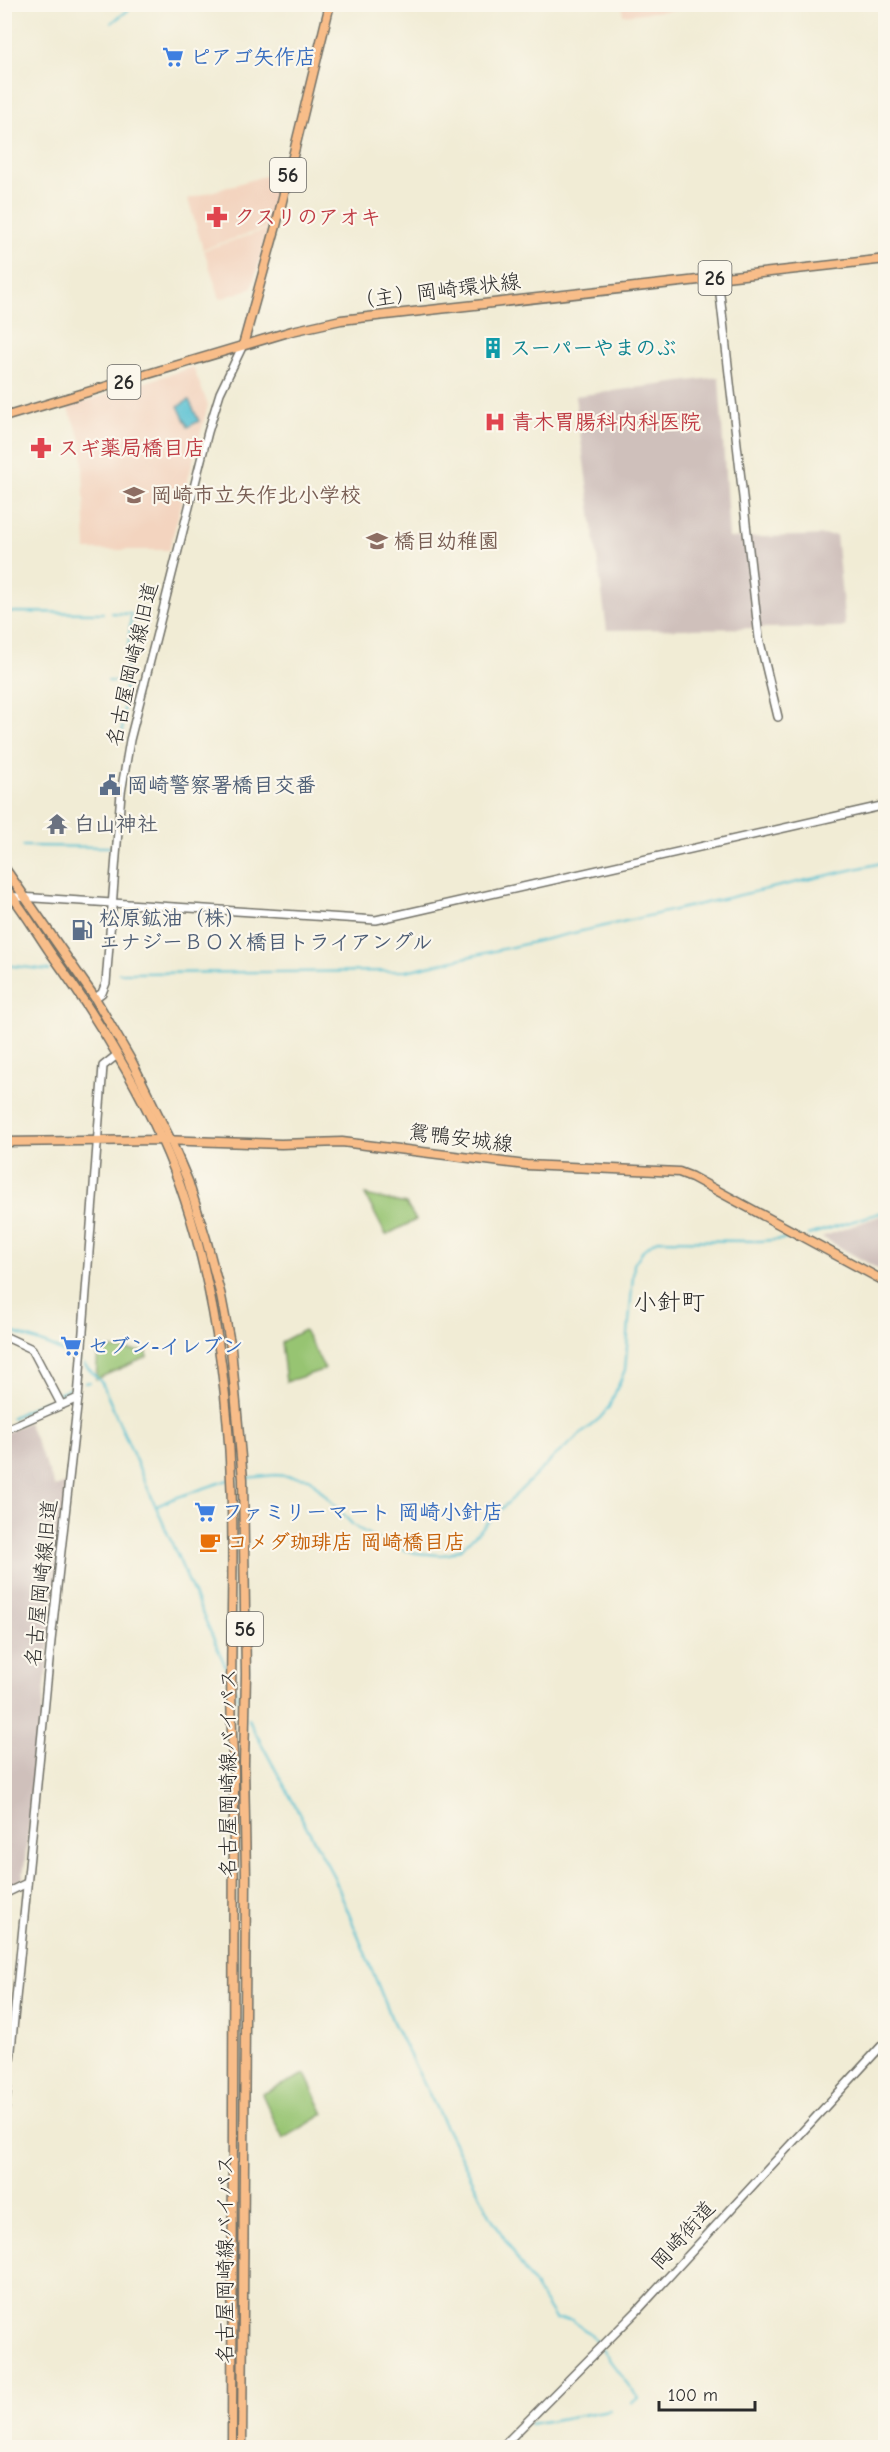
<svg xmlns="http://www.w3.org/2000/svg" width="890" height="2452" font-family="'Comic Neue','Klee One',sans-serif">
	<rect width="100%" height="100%" fill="#fbf7ec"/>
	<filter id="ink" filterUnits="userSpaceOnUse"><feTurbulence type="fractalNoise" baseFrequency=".0167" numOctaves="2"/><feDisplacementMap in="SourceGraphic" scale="12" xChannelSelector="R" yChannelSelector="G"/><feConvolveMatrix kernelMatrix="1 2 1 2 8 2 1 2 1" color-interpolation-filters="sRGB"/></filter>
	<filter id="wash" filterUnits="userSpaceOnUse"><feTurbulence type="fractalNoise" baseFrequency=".008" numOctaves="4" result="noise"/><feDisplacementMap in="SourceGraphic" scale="24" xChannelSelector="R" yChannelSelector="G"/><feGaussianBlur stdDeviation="1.35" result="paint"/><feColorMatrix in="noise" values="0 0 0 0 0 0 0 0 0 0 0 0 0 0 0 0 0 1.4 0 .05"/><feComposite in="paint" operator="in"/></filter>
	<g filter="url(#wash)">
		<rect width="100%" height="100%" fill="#f1ecd5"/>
		<g fill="#f3d4bf">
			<path d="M622 4 724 5 623 15Z"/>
			<path d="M284 170 269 227 203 249 188 199Z"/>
			<path d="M269 229 252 288 220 299 204 250Z"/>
			<path d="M193 367 208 405 169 550H86L82 441 67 407Z"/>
		</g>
		<g fill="#cfc0bb">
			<path d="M719 377 729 538 836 535 845 627 607 630 575 396Z"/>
			<path d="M885 1214V1273L822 1237Z"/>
			<path d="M28 1422 55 1487 68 1482 23 1878 5 1887 4 1434Z"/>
		</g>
		<g fill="#97c472" stroke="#61784e" stroke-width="1.5">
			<path d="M365 1195 406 1204 416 1220 386 1235Z"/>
			<path d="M304 1330 325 1369 286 1382 281 1342Z"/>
			<path d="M98 1348 147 1352V1357L96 1379Z"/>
			<path d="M305 2074 324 2114 283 2139 262 2094Z"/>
		</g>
		<path fill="#55bfd1" stroke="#40757e" stroke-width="1.5" d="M189 400 199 421 188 427 178 406Z"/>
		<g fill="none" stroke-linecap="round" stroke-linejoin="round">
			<g stroke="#55bfd1" stroke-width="2">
				<path d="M111 23 137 4"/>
				<path d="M4 612 103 613"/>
				<path d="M111 613 131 614"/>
				<path d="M108 681 125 682 131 617"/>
				<path d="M122 737 125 686"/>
				<path d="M23 846 110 847"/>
				<path d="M4 965 49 970"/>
				<path d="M119 973 406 971 886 862"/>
				<path d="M808 1235 886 1211"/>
				<path d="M4 1329 51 1346 79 1361"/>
				<path d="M84 1364 102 1383 228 1672"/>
				<path d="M85 1383 90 1382"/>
				<path d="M59 1394 70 1388"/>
				<path d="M11 1418 47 1400"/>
				<path d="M245 1478 275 1475 309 1478 354 1526 389 1546 416 1553 440 1555 450 1554 462 1548 555 1456 600 1418 609 1407 625 1370 634 1264 644 1249 657 1240 760 1241 800 1238"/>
				<path d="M157 1506 172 1499 228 1480"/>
				<path d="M235 1689 242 1705"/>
				<path d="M248 1719 334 1877 393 2022 491 2217 555 2319 572 2320 590 2334 638 2398 632 2403"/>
				<path d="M530 2424 610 2410"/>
			</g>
		</g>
	</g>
	<g filter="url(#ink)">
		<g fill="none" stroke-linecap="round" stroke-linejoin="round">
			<defs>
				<g id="minor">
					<path d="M718 277 759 638 778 717"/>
					<path d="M4 896 376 920 886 805"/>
					<path d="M95 998 102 993 106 983 121 793 130 740 208 432 220 393 243 345"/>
					<path d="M4 1336 32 1349 61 1404"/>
					<path d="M4 1430 78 1398"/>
					<path d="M4 1894 27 1883"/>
					<path d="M4 2121 51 1641 78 1398 103 1066 117 1055"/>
					<path d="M501 2448 637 2311 886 2041"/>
				</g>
				<g id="major">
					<path d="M243 345 276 226 330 4"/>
					<path d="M4 417 292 331 341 320 886 259"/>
					<path d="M4 867 95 998 132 1062 171 1141 188 1181 206 1239 221 1296 231 1348 243 1479 246 1674 244 1764 246 1877 242 2448"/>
					<path d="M4 886C21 906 35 930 50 952 102 1024 158 1116 185 1200 215 1291 227 1384 231 1479 236 1577 227 1675 234 1772L232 2448"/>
					<path d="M4 1142 161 1140 281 1144 342 1142 526 1165 679 1172 692 1177 886 1282"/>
				</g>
			</defs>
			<use href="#minor" stroke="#706f66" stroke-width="10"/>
			<use href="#major" stroke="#706f66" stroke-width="11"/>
			<use href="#minor" stroke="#fff" stroke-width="7"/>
			<use href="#major" stroke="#f8bd89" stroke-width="8"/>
		</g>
	</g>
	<defs>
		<symbol id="supermarket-bare" viewBox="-9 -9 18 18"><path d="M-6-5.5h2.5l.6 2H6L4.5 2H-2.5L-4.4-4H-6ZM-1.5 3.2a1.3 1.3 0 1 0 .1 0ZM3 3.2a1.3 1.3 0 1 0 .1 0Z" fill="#3f7fe0" stroke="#fbf7ec" stroke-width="2.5" paint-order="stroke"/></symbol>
		<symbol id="pharmacy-bare" viewBox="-9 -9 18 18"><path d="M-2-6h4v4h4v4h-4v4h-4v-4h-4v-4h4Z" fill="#e0444e" stroke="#fbf7ec" stroke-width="2.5" paint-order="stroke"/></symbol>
		<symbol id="building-bare" viewBox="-9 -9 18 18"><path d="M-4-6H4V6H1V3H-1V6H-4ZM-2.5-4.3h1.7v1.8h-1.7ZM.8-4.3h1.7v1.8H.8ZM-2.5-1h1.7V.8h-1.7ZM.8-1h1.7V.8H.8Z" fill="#0f9aa8" stroke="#fbf7ec" stroke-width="2.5" paint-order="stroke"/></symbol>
		<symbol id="hospital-bare" viewBox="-9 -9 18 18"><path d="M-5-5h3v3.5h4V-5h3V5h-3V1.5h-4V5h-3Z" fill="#e0444e" stroke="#fbf7ec" stroke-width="2.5" paint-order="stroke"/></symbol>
		<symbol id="school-bare" viewBox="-9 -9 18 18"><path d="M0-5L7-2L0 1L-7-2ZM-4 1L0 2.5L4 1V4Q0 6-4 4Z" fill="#8d6e63" stroke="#fbf7ec" stroke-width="2.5" paint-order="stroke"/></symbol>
		<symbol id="civic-bare" viewBox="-9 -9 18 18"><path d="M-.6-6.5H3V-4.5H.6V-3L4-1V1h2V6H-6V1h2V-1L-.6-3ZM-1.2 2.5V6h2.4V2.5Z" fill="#5c6f8a" stroke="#fbf7ec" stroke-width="2.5" paint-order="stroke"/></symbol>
		<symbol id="temple-bare" viewBox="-9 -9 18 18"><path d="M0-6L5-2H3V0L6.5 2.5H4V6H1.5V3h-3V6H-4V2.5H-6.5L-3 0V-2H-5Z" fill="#6b7280" stroke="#fbf7ec" stroke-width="2.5" paint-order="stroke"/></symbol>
		<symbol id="fuel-bare" viewBox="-9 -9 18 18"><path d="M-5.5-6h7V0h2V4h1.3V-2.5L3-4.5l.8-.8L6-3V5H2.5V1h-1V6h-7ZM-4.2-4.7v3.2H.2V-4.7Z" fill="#5c6f8a" stroke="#fbf7ec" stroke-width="2.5" paint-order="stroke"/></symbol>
		<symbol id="cafe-bare" viewBox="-9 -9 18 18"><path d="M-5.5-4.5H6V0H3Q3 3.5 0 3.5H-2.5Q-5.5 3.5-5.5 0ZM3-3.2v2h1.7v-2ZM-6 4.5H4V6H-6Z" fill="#e8710a" stroke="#fbf7ec" stroke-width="2.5" paint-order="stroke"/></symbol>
	</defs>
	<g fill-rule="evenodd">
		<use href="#supermarket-bare" x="158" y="42" width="30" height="30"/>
		<use href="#pharmacy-bare" x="202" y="202" width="30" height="30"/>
		<use href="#building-bare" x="478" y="333" width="30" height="30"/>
		<use href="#hospital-bare" x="480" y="407" width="30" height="30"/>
		<use href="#pharmacy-bare" x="26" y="433" width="30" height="30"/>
		<use href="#school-bare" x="119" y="480" width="30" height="30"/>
		<use href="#school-bare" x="362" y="526" width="30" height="30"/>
		<use href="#civic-bare" x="95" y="770" width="30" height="30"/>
		<use href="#temple-bare" x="42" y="809" width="30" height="30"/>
		<use href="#fuel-bare" x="67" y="915" width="30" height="30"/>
		<use href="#supermarket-bare" x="56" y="1331" width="30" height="30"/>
		<use href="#supermarket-bare" x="190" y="1497" width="30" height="30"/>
		<use href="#cafe-bare" x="195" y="1527" width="30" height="30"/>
	</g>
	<g text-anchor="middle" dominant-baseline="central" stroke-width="4.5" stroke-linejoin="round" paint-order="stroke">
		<g fill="#fbf7ec" stroke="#696865" stroke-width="1.5">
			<rect x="270" y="158" width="36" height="34" rx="4.5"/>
			<rect x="698.5" y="261" width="33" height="34" rx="4.5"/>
			<rect x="107.5" y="365" width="33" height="34" rx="4.5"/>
			<rect x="227" y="1612" width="36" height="34" rx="4.5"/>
		</g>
		<g font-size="20" font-weight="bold" fill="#2b2b2b">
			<text x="288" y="175">56</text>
			<text x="715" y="278">26</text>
			<text x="124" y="382">26</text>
			<text x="245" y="1629">56</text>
		</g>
		<g font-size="21" font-weight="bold" fill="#366cbe" stroke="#fbf7ec" text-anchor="start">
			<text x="190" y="57">ピアゴ矢作店</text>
			<text x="88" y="1346">セブン-イレブン</text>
			<text x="222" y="1512">ファミリーマート 岡崎小針店</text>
		</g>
		<g font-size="21" font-weight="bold" fill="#be3a42" stroke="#fbf7ec" text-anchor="start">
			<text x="234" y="217">クスリのアオキ</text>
			<text x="512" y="422">青木胃腸科内科医院</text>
			<text x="58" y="448">スギ薬局橋目店</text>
		</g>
		<g font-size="21" fill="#2b2b2b" stroke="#fbf7ec">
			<text transform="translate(437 291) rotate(-7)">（主）岡崎環状線</text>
			<text transform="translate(132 664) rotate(-77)">名古屋岡崎線旧道</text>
			<text transform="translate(461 1138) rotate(7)">鴛鴨安城線</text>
			<text transform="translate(41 1583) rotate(-84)">名古屋岡崎線旧道</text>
			<text transform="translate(228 1773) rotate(-90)">名古屋岡崎線バイパス</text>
			<text transform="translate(683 2235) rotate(-48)">岡崎街道</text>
			<text transform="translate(225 2259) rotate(-90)">名古屋岡崎線バイパス</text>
		</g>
		<g font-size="21" font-weight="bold" fill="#0d838f" stroke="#fbf7ec" text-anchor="start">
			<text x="510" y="348">スーパーやまのぶ</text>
		</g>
		<g font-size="21" font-weight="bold" fill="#785e54" stroke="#fbf7ec" text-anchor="start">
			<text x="151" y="495">岡崎市立矢作北小学校</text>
			<text x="394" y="541">橋目幼稚園</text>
		</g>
		<g font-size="21" font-weight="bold" fill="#4e5e75" stroke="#fbf7ec" text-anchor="start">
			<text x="127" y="785">岡崎警察署橋目交番</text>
			<text x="99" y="918">松原鉱油（株）<tspan x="99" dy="24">エナジーＢＯＸ橋目トライアングル</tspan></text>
		</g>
		<g font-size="21" font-weight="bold" fill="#5b616d" stroke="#fbf7ec" text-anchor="start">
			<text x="74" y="824">白山神社</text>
		</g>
		<g font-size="21" font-weight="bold" fill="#c56008" stroke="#fbf7ec" text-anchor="start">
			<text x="227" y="1542">コメダ珈琲店 岡崎橋目店</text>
		</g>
		<g font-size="24" fill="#2b2b2b" stroke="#fbf7ec">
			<text x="669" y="1302">小針町</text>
		</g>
	</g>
	<rect width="890" height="2452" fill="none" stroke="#fbf7ec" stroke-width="24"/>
	<path d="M659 2401v9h96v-9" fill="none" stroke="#2b2b2b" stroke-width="3"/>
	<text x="668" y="2401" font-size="18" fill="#2b2b2b" stroke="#fbf7ec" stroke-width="4.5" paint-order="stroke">100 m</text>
</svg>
